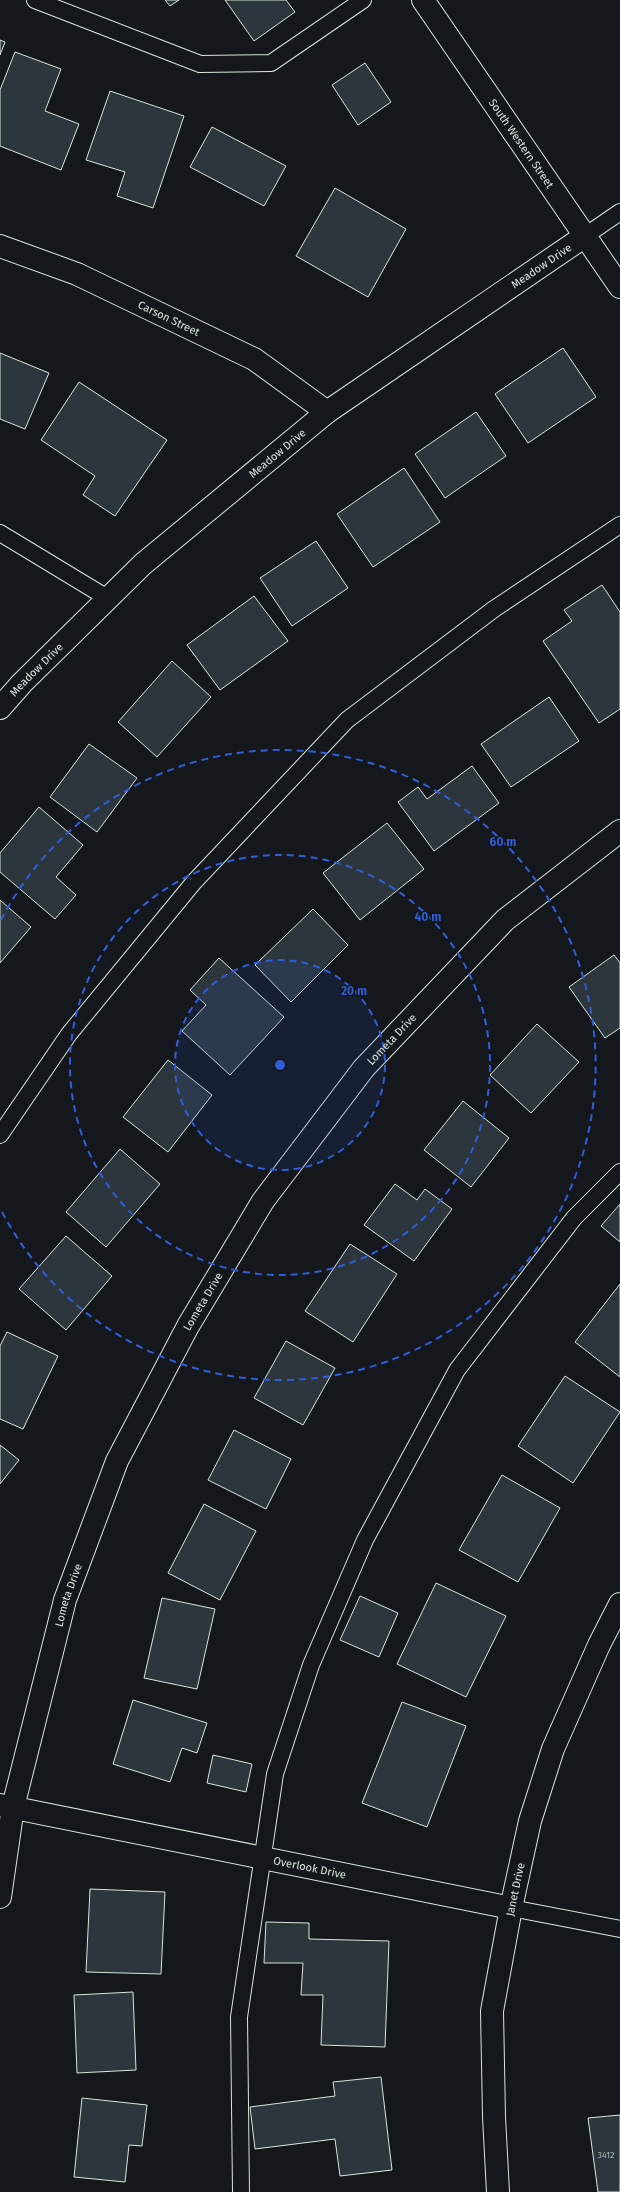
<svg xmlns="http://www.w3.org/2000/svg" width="620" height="2192" font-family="'Fira Sans',sans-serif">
	<rect width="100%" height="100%" fill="#14181c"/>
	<g fill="#2c363c" stroke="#d8e6dc">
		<path d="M165 0H179L170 6Z"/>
		<path d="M225 0H286L295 12 254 41Z"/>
		<path d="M0 40 5 42 0 55Z"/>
		<path d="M15 52 61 69 45 111 79 124 61 170 0 146V90Z"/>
		<path d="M365 63 391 102 358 125 332 85Z"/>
		<path d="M110 91 184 116 153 208 117 196 125 172 86 160Z"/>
		<path d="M212 127 286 166 264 206 190 167Z"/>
		<path d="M335 188 406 229 368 297 296 256Z"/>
		<path d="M563 348 596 397 528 443 495 394Z"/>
		<path d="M0 353 49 373 25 429 0 419Z"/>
		<path d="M79 382 167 440 115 516 83 495 95 476 41 440Z"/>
		<path d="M476 412 506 456 445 498 415 454Z"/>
		<path d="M404 468 440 522 373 567 337 514Z"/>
		<path d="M316 541 348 588 292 626 260 578Z"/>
		<path d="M602 585 620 612V709L599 723 543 641 572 621 564 610Z"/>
		<path d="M254 596 288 641 220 690 187 645Z"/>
		<path d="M172 661 211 697 157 757 118 722Z"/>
		<path d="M549 697 579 741 511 787 481 744Z"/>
		<path d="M89 744 137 778 97 832 50 797Z"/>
		<path d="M472 766 499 803 434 851 398 802 418 787 427 799Z"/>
		<path d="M39 807 83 845 56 877 76 895 55 919 0 872V853Z"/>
		<path d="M387 823 424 869 360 920 323 873Z"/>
		<path d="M0 900 31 927 0 963Z"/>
		<path d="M313 909 348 945 291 1002 255 965Z"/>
		<path d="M614 955 620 963V1028L605 1038 569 987Z"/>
		<path d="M219 958 284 1017 230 1075 182 1031 206 1005 190 990Z"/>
		<path d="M537 1024 579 1062 531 1113 490 1075Z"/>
		<path d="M168 1060 212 1095 168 1152 123 1117Z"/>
		<path d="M463 1101 509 1138 471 1187 424 1150Z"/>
		<path d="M120 1149 160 1184 106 1247 66 1212Z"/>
		<path d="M395 1184 417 1200 425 1189 452 1209 414 1261 364 1225Z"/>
		<path d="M620 1204V1242L601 1226Z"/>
		<path d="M66 1236 112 1276 66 1330 19 1289Z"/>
		<path d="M350 1244 397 1274 353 1342 305 1311Z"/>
		<path d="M620 1284V1377L575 1342Z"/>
		<path d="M7 1332 58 1356 23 1429 0 1419V1346Z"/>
		<path d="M286 1341 335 1368 303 1425 254 1398Z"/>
		<path d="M565 1376 620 1412 573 1483 518 1446Z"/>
		<path d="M234 1430 291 1459 266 1509 208 1480Z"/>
		<path d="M0 1445 19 1460 0 1484Z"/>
		<path d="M502 1475 560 1508 518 1582 459 1550Z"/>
		<path d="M204 1504 256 1531 220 1600 168 1573Z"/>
		<path d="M436 1583 506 1616 466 1697 397 1664Z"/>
		<path d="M360 1596 398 1613 379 1657 340 1640Z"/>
		<path d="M162 1598 215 1609 197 1689 144 1678Z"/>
		<path d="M133 1700 207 1723 197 1753 182 1748 170 1782 113 1764Z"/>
		<path d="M402 1702 466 1726 427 1827 362 1803Z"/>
		<path d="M213 1755 252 1764 246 1792 207 1783Z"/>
		<path d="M90 1889 165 1892 161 1974 86 1972Z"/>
		<path d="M266 1922 309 1923V1939L389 1941 385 2047 321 2045 323 1995H301L303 1963H264Z"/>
		<path d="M133 1992 136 2070 77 2073 74 1995Z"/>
		<path d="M381 2077 392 2170 340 2176 335 2139 255 2149 250 2107 335 2096 333 2082Z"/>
		<path d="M82 2098 147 2105 142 2146 129 2145 125 2182 74 2177Z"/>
		<path d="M620 2115V2192H598L588 2118Z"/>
	</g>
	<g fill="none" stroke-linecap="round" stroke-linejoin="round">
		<defs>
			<g id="lane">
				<path d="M35 0 200 64 271 63 363 0"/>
				<path d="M585 236 620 212"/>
				<path d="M0 533 109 599"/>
				<path d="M0 1135 69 1034 194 882 347 720 494 609 620 525"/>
				<path d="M511 1908 620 1929"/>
				<path d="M241 2192 239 2017 275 1774 311 1665 365 1540 457 1370 574 1218 620 1172"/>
			</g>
			<g id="street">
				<path id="s1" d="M0 246 77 274 254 359 327 412"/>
				<path id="s2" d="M0 708 22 683 143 564 327 412 585 236"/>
				<path id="s3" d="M0 1897 13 1807 65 1600 117 1461 188 1326 263 1201 364 1068 505 920 620 831"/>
			</g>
			<g id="secondary">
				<path id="s4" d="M423 0 620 287"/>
				<path id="s5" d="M0 1805 511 1908"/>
				<path id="s6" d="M498 2192 494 2117 492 2011 511 1908 530 1821 553 1749 599 1645 620 1604"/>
			</g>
		</defs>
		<use href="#lane" stroke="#d8e6dc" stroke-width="18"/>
		<use href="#street" stroke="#d8e6dc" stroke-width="24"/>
		<use href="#secondary" stroke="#d8e6dc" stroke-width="24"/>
		<use href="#lane" stroke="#14181c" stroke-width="16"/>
		<use href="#street" stroke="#14181c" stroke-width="22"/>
		<use href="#secondary" stroke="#14181c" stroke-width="22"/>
	</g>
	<circle cx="280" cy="1065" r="105" fill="#305dd8" fill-opacity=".12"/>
	<g fill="none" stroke="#305dd8" stroke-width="2" stroke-dasharray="7 5">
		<circle cx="280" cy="1065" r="105"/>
		<circle cx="280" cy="1065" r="210"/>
		<path d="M1 920A315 315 0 1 1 1 1210"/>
	</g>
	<g text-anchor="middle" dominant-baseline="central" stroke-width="3" stroke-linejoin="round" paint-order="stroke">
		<g font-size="9" fill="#adbab4">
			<text x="606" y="2155">3412</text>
		</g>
		<g font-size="11" fill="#d8e6dc" stroke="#14181c">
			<text stroke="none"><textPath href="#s4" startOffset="174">South Western Street</textPath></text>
			<text stroke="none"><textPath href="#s2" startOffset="701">Meadow Drive</textPath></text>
			<text stroke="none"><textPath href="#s1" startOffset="184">Carson Street</textPath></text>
			<text stroke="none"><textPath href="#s2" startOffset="377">Meadow Drive</textPath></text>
			<text stroke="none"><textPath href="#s2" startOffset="53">Meadow Drive</textPath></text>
			<text stroke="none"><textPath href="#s3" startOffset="958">Lometa Drive</textPath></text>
			<text stroke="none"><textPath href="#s3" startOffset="634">Lometa Drive</textPath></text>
			<text stroke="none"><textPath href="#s3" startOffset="310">Lometa Drive</textPath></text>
			<text stroke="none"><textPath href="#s5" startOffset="316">Overlook Drive</textPath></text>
			<text stroke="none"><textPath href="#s6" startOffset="305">Janet Drive</textPath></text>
		</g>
	</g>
	<circle cx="280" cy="1065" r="6" fill="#305dd8" stroke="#14181c" stroke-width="2"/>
	<g font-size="12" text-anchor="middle" font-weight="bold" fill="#305dd8" stroke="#14181c" stroke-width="3" stroke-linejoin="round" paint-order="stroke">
		<text x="503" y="846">60 m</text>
		<text x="428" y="921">40 m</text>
		<text x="354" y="995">20 m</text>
	</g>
</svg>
